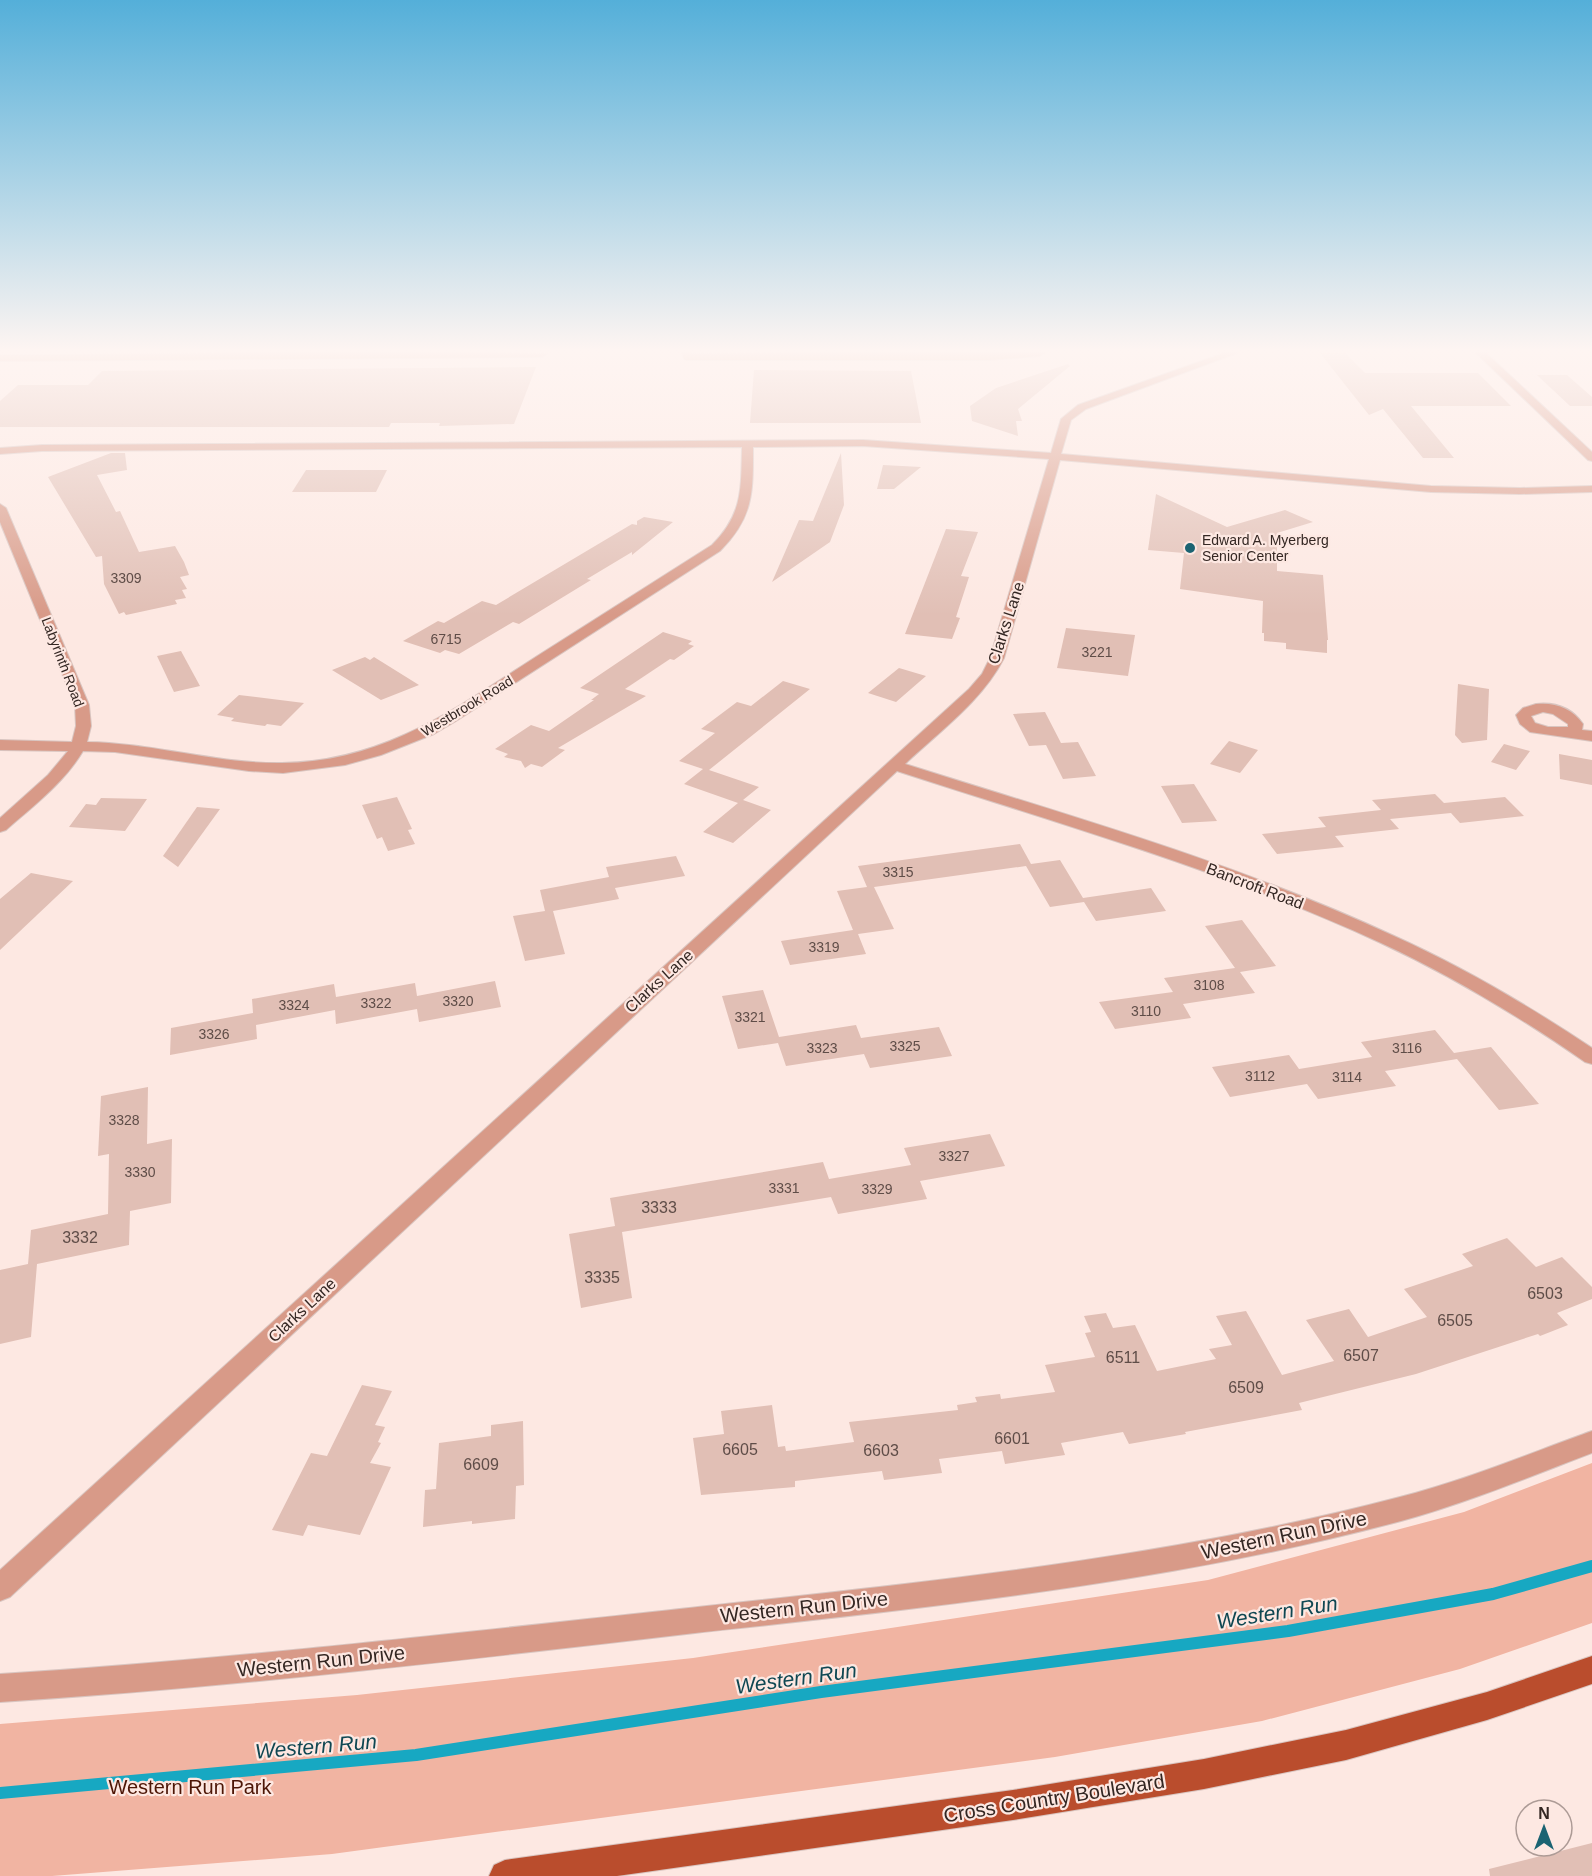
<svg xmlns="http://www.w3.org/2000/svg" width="1592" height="1876" font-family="Helvetica,sans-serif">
	<rect width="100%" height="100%" fill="#fde8e2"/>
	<path fill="#f1b4a2" d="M1592 1463V1623L1460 1669 1262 1721 1055 1757 332 1854 52 1876H0V1724L357 1695 693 1658 1208 1580 1464 1512Z"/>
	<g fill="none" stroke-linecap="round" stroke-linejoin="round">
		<path stroke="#17a8c2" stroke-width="12" d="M0 1793 416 1755 821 1692 1288 1631 1493 1594 1592 1566"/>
	</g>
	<g fill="#e1bfb5">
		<path d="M1320 353H1345L1365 373H1478L1511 406H1411L1454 458H1423L1383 409 1369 415Z"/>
		<path d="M1068 364 1070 366 1018 409 1022 421H1016L1018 436 972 421 970 406 996 388Z"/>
		<path d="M536 367 514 424 439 426 440 423H391L389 427H0V401L18 385H88L102 371Z"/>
		<path d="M754 370 911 371 921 423H750Z"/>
		<path d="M1537 375H1567L1592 397V406H1570Z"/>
		<path d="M111 453H125L127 470 97 475 116 512 120 511 139 552 175 546 184 562 189 575 180 577 187 589 182 590 186 598 175 600 177 604 126 615 124 612 119 614 104 584 102 556 96 557 48 477Z"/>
		<path d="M841 453 844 505 830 542 772 582 799 520 813 521Z"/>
		<path d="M883 465 921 467 894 489H877Z"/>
		<path d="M306 470H387L376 492H292Z"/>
		<path d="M1156 494 1227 527 1285 510 1313 522 1277 533V571L1323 575 1328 640H1327V653L1286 649V643L1264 641V633H1262L1263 601 1180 589 1184 553 1148 550Z"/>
		<path d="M644 517 673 522 632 555V552L587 579 591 580 519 624 513 622 459 654 445 650 440 653 403 641 438 621 444 623 482 601 496 605 632 524 637 525V521Z"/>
		<path d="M946 529 978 532 961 576 969 577 956 617 960 618 952 639 905 634Z"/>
		<path d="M1066 628 1135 635 1128 676 1057 668Z"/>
		<path d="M663 632 692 641 688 644 694 646 674 660 670 659 625 689 646 696 558 748 565 750 542 767 531 764 525 768 521 761 504 757 508 754 495 749 531 725 549 731 594 700H591L599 694 580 688Z"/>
		<path d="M181 651 200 686 174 692 157 656Z"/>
		<path d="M365 657 370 660 374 657 419 685 381 700 332 670Z"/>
		<path d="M899 668 926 676 896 702 868 693Z"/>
		<path d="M783 681 810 689 709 770 759 787 743 800 771 810 733 843 703 832 738 803 684 784 703 769 679 761 715 733 701 729 737 702 751 706Z"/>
		<path d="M1458 684 1489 689 1487 740 1462 743 1455 735Z"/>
		<path d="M239 695 304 703 281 726 267 724 265 726 231 721 234 718 217 715Z"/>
		<path d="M1045 712 1061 743 1078 742 1096 776 1063 779 1046 745 1029 746 1013 714Z"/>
		<path d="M1229 741 1258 750 1240 773 1210 764Z"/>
		<path d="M1504 744 1530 751 1516 770 1491 762Z"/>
		<path d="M1559 754 1592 760V785L1560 779Z"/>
		<path d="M1194 784 1217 821 1182 823 1161 786Z"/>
		<path d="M1435 794 1444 803 1505 797 1524 816 1460 823 1451 813 1390 819 1399 829 1335 836 1344 847 1277 854 1262 834 1326 827 1318 817 1381 810 1372 800Z"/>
		<path d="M397 797 412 829 408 830 415 844 388 851 382 837 377 839 362 805Z"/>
		<path d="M101 798 147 799 125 831 69 827 86 804 96 805Z"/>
		<path d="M197 807 220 809 178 867 163 856Z"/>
		<path d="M1020 844 1031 864 1060 860 1083 898 1151 888 1166 911 1096 921 1084 902 1050 907 1026 866 874 887 894 929 858 934 866 954 790 965 781 941 853 930 837 891 867 887 858 866Z"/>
		<path d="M676 856 685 876 615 888 619 899 553 911 565 954 525 961 513 916 545 911 540 890 609 877 606 867Z"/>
		<path d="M31 873 73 881 0 950V899Z"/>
		<path d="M1242 920 1276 966 1240 972 1255 993 1183 1004 1191 1018 1115 1029 1099 1002 1173 992 1164 978 1235 968 1205 926Z"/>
		<path d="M495 981 501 1007 419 1022 417 1009 336 1024 335 1010 256 1025 257 1039 170 1055 171 1028 253 1013 252 999 334 984 336 997 415 983 417 996Z"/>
		<path d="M763 990 779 1037 856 1025 861 1038 939 1027 952 1056 870 1068 864 1054 786 1066 778 1043 738 1049 722 996Z"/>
		<path d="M1435 1030 1454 1053 1491 1047 1539 1104 1499 1110 1457 1059 1385 1071 1396 1086 1318 1099 1307 1084 1230 1097 1212 1067 1289 1055 1299 1069 1372 1057 1361 1042Z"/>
		<path d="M148 1087 147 1144 172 1139 171 1203 130 1211 129 1245 37 1264 31 1337 0 1344V1270L28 1264 31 1230 108 1214 109 1154 98 1156 101 1096Z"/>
		<path d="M990 1134 1005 1166 920 1181 927 1199 838 1214 831 1197 622 1232 632 1298 581 1308 569 1234 615 1226 610 1198 823 1162 829 1179 911 1165 904 1148Z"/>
		<path d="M1507 1238 1536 1267 1562 1257 1592 1287V1299L1557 1313 1568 1325 1540 1336 1538 1334 1416 1374 1299 1403 1302 1410 1185 1432 1186 1434 1129 1444 1123 1432 1061 1443 1065 1455 1005 1464 1002 1451 939 1459 942 1473 884 1480 882 1471 795 1481V1487L701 1495 693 1438 724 1434 721 1411 772 1405 778 1447 785 1446 786 1451 854 1442 849 1422 958 1410 957 1405 977 1402 975 1397 1000 1394 1001 1399 1055 1392 1045 1365 1095 1357 1085 1333 1091 1332 1084 1316 1106 1313 1113 1328 1135 1325 1157 1371 1216 1359 1209 1349 1232 1345 1216 1316 1246 1311 1282 1375 1334 1361 1306 1320 1349 1309 1368 1337 1427 1317 1404 1289 1473 1266 1462 1254Z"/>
		<path d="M362 1385 392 1391 375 1425 385 1427 378 1442 381 1443 370 1463 391 1467 360 1535 308 1525 303 1536 272 1530 311 1453 327 1456Z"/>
		<path d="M523 1421 524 1485 516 1486 515 1519 472 1524V1521L423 1527 425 1490 436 1489 439 1443 491 1436V1425Z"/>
		<path d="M1592 1843V1876H1490L1489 1869Z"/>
	</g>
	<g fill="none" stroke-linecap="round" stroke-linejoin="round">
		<defs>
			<g id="minor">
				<path d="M328 353 547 354 542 357 0 361V355Z"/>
				<path d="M682 353 692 354 1045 353 1040 356 989 360H687L684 359Z"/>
				<path d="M1224 353H1237L1086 409 1071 420 1061 454 1431 486 1520 488 1592 486V492L1520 494 1431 492 1060 460 1004 658C982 701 940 731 905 764 1070 816 1237 863 1394 936 1463 967 1529 1006 1592 1048V1064L1585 1062C1520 1017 1452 976 1381 943 1226 871 1060 824 897 771L10 1597 0 1601V1570L969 689 982 674 990 658 1049 459 863 446 753 447C753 492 754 517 720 551L456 721 434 734 381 755 345 765 283 773 249 771 115 752 83 751C64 783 33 806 6 830L0 832V818L48 775 68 751 0 750V740L72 742 76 726 75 705 0 522V504L6 508 89 705 91 726 87 742C153 743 217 764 282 763 386 762 459 706 542 653 599 617 655 581 712 545 743 514 741 489 742 447L42 451 0 454V448L42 445 863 440 1051 453 1061 419 1078 405Z"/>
				<path d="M1476 353H1486L1592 452V461L1588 460Z"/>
				<path d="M1536 704C1555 702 1572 708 1583 724L1582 730 1592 731V741L1530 732 1520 724 1516 715 1523 708ZM1543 712 1553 714 1568 724V727H1548L1535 723 1531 716Z"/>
				<path d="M1592 1431V1453C1529 1477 1466 1503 1401 1521 1170 1583 931 1607 695 1633 464 1660 233 1687 0 1702V1674C224 1660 447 1634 671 1610 915 1583 1162 1560 1400 1497 1466 1480 1528 1454 1592 1431Z"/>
			</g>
			<path id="major" d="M1592 1656V1684L1487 1720 1346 1760 1204 1789 1013 1820 617 1876H489L494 1865 505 1860 1013 1790 1204 1759 1346 1730 1487 1692Z"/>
		</defs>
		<use href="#minor" stroke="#d9c5c0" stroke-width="2"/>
		<use href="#major" stroke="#d9c5c0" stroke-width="2"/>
		<use href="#minor" fill="#d89a88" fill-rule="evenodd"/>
		<use href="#major" fill="#ba4d2d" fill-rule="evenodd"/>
	</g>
	<linearGradient id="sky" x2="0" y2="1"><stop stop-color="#54afd9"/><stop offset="0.57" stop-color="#fef5f2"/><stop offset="1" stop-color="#fef5f2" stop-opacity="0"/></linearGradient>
	<rect width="1592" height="615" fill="url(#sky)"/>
	<circle fill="#1b6372" stroke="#fde8e2" stroke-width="2" cx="1190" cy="548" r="6"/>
	<g text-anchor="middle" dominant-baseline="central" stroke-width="4.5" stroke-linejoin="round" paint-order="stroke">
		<g font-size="14" fill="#342723" stroke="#fde8e2" text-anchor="start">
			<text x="1202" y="540">Edward A. Myerberg<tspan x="1202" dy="16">Senior Center</tspan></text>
		</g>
		<g font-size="14" fill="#5f4d48">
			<text x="126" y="578">3309</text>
			<text x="446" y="639">6715</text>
			<text x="1097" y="652">3221</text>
			<text x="898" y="872">3315</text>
			<text x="824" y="947">3319</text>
			<text x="1209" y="985">3108</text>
			<text x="458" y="1001">3320</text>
			<text x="376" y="1003">3322</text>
			<text x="294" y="1005">3324</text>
			<text x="1146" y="1011">3110</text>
			<text x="750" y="1017">3321</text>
			<text x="214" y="1034">3326</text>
			<text x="905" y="1046">3325</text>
			<text x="822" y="1048">3323</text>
			<text x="1407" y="1048">3116</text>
			<text x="1260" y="1076">3112</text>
			<text x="1347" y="1077">3114</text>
			<text x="124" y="1120">3328</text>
			<text x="954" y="1156">3327</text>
			<text x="140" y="1172">3330</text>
			<text x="784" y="1188">3331</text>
			<text x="877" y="1189">3329</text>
		</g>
		<g font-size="14" fill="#342723" stroke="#fde8e2">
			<text transform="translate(63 662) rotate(69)">Labyrinth Road</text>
			<text transform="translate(467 706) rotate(-31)">Westbrook Road</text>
		</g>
		<g font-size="16" fill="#342723" stroke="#fde8e2">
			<text transform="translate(1006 623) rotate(-72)">Clarks Lane</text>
			<text transform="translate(1255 886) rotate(21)">Bancroft Road</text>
			<text transform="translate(659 981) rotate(-42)">Clarks Lane</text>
			<text transform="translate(302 1310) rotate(-43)">Clarks Lane</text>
		</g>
		<g font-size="16" fill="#5f4d48">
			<text x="659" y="1207">3333</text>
			<text x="80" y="1237">3332</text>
			<text x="602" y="1277">3335</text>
			<text x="1545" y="1293">6503</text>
			<text x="1455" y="1320">6505</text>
			<text x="1361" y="1355">6507</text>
			<text x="1123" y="1357">6511</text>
			<text x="1246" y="1387">6509</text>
			<text x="1012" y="1438">6601</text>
			<text x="740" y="1449">6605</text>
			<text x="881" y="1450">6603</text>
			<text x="481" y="1464">6609</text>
		</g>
		<g font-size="20" fill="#342723" stroke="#fde8e2">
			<text transform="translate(1284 1535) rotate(-12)">Western Run Drive</text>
			<text transform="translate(804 1607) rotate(-6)">Western Run Drive</text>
			<text transform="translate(321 1661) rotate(-6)">Western Run Drive</text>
			<text transform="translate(1054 1798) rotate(-9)">Cross Country Boulevard</text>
		</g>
		<g font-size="20" fill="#4d1606" stroke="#fde8e2">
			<text x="190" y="1787">Western Run Park</text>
		</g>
		<g font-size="21" font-style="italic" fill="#0f4752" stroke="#fde8e2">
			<text transform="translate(1277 1612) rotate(-9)">Western Run</text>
			<text transform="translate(796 1678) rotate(-8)">Western Run</text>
			<text transform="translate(316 1746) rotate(-5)">Western Run</text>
		</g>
	</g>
	<g transform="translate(1544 1828)"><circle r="28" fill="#fde8e2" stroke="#ad9b96" stroke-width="1.5"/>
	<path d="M0-4.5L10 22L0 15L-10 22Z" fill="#1b6372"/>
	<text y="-9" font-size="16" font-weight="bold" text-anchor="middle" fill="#342723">N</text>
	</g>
</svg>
